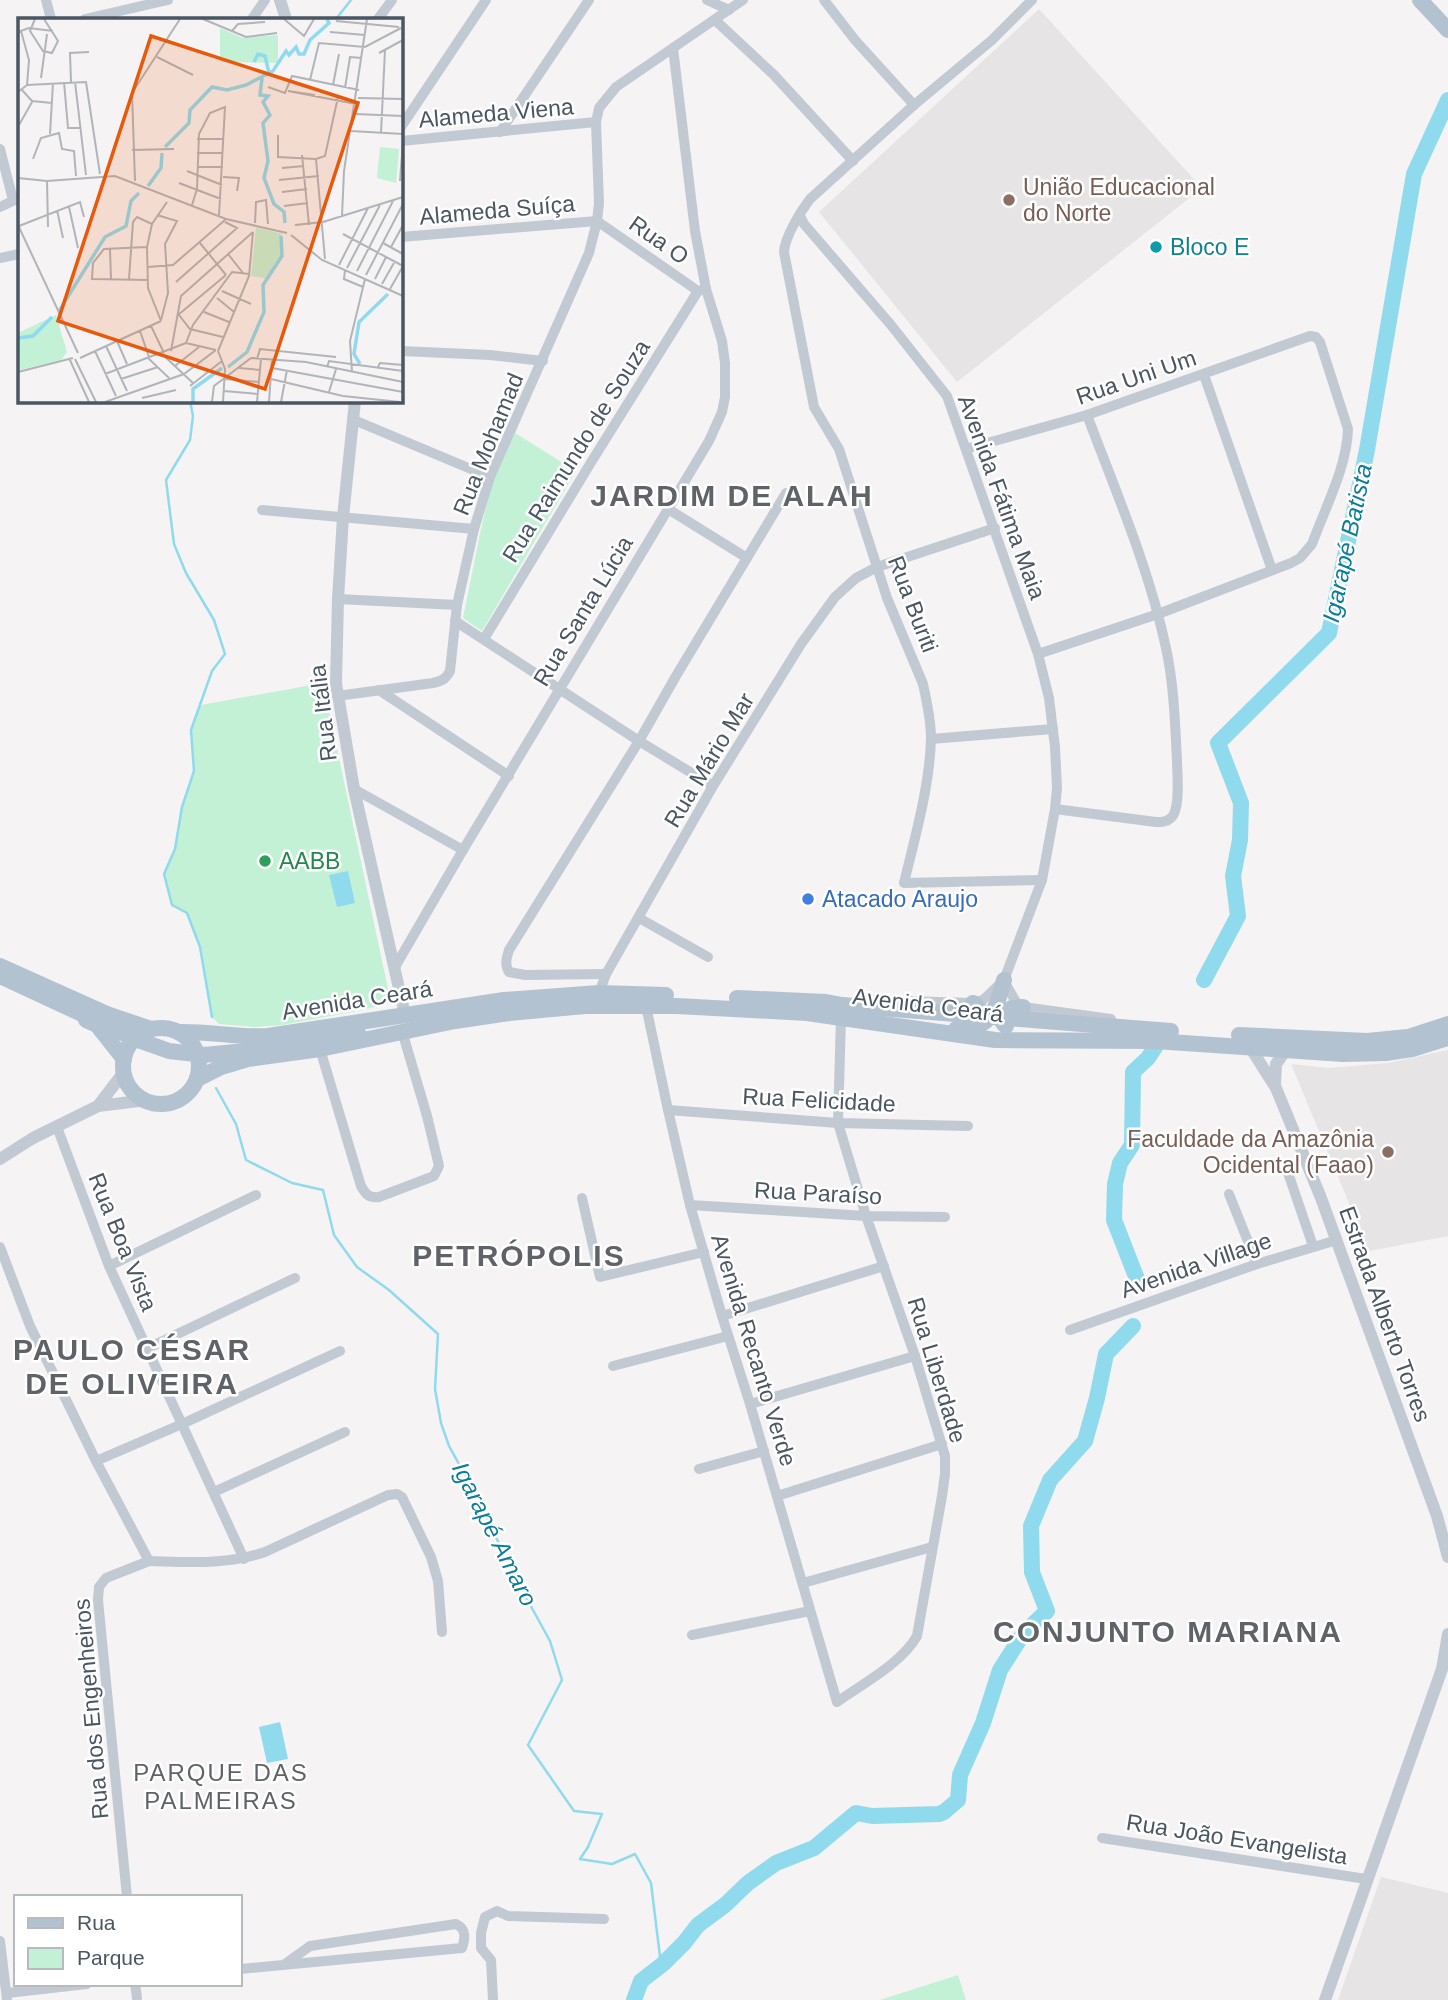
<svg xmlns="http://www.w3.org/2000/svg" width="1448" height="2000" font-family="Helvetica,sans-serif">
	<rect width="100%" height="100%" fill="#f5f3f3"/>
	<g fill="#e6e4e5">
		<path d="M1039 9 1202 188 957 382 819 212Z"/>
		<path d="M1448 1050V1236L1369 1251 1291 1064 1329 1068 1388 1063Z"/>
		<path d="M1381 1877 1448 1893V2000H1338Z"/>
	</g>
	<g fill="#c3f1d5">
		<path d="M515 433 576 471 482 631 463 618 482 524 494 477Z"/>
		<path d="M323 683 391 1003 362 1010 282 1025 255 1027 219 1024 212 1017 200 947 187 913 172 905 164 874 175 849 182 807 194 771 191 730 201 705Z"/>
		<path d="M958 1975 966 2000H880Z"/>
	</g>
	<g fill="#90daee">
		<path d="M348 871 355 903 337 907 329 875Z"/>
		<path d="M280 1722 288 1759 267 1763 259 1727Z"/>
	</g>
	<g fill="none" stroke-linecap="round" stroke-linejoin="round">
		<g stroke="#90daee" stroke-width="2.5">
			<path d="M336 19 351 0"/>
			<path d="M190 401 193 416 190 440 166 480 174 544 186 573 214 620 225 654 212 671 191 730 194 771 182 807 175 849 164 874 172 905 187 913 200 947 212 1017"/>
			<path d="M216 1088 236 1124 246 1160 292 1183 323 1190 334 1235 357 1267 389 1290 438 1334 435 1389 441 1423 449 1446 480 1502 511 1570 550 1641 562 1680 528 1745 574 1811 602 1814 588 1847 580 1859 612 1864 635 1854 651 1883 661 1965"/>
		</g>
		<g stroke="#90daee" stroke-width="16">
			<path d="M1204 980 1238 916 1233 876 1240 840 1241 803 1218 743 1329 633 1367 450 1414 174 1448 100"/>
			<path d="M1137 1279 1114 1220 1115 1184 1120 1163 1132 1145 1133 1072 1148 1058 1159 1041"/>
			<path d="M634 2000 641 1981 663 1964 684 1943 698 1925 725 1905 748 1883 776 1863 814 1848 856 1813 872 1816 939 1814 944 1812 958 1800 960 1775 983 1723 1000 1670 1023 1634 1047 1611 1032 1572 1031 1526 1050 1480 1085 1441 1097 1398 1106 1354 1133 1326"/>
		</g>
		<g stroke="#c1cad2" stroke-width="10">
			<path d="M46 0 51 19"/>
			<path d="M707 0 729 10"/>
			<path d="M824 0 855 40 914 105"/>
			<path d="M1032 0 992 40 914 105 810 199C801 211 785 236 784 252L814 407 839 449 887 598 923 684C927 702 931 720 931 738 930 785 915 837 904 883L1042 880"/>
			<path d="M85 19 168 0"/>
			<path d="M252 19 265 0"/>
			<path d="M378 19 392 0"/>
			<path d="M715 20 774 75 853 161"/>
			<path d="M401 127 486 0"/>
			<path d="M500 132 589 0"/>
			<path d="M401 141 596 122"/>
			<path d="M0 149 13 200"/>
			<path d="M0 207 19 198"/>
			<path d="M800 216 804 224 891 325 947 396 1038 654 1049 698 1055 747 1057 788 1055 809 1042 880 1004 980 983 1000 973 1003 871 1000"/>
			<path d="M401 237 597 221 698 291"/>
			<path d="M0 258 19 254"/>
			<path d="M401 351 490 355 543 361"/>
			<path d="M1204 375 1272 570"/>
			<path d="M354 420 490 477"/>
			<path d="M966 449 1087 415 1310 336 1316 337 1320 342 1348 429C1347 467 1325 508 1312 544L1300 558 1291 563 1158 614 1038 654"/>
			<path d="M668 509 747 558"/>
			<path d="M262 510 474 529"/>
			<path d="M338 599 457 605"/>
			<path d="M455 621 639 741 713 786"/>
			<path d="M484 639 590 464 698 291 706 289"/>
			<path d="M379 690 509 776"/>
			<path d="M337 696 433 683C442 681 446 679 450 671L457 605 474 529 490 477 589 253 597 221 599 203 596 122 599 108 616 87 743 0"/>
			<path d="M931 739 1053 729"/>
			<path d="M354 789 463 850"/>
			<path d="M1055 809 1156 822C1161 822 1167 822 1171 818 1181 809 1177 773 1177 760 1175 723 1174 685 1166 648 1149 568 1116 492 1087 415"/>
			<path d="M639 918 708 957"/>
			<path d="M395 967 463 850 709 441 722 412 725 397V363L722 341 706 289 695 231 673 48"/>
			<path d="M606 974 525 975 509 972C504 964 507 957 509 950L639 741 676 676 786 493"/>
			<path d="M1004 981 1016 1002 1023 1007 1111 1019"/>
			<path d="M599 993 606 974 713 786 801 644 835 597 856 578 877 567 995 528"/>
			<path d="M646 1006 668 1110 690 1205 722 1316 750 1404 837 1702C862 1684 902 1663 917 1636L942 1496 945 1474V1456L915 1356 866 1216 838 1123 841 1017"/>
			<path d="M320 1049 361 1186C366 1195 369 1198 379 1197L434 1176 439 1166 427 1116 402 1031"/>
			<path d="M668 1110 838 1123 968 1126"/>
			<path d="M57 1127 109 1266 244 1559"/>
			<path d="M1285 1164 1313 1246"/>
			<path d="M1229 1194 1257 1264"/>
			<path d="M582 1198 600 1277 704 1252"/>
			<path d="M690 1205 866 1216 945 1217"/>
			<path d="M0 1247 30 1326 96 1461 149 1561 106 1578 99 1587 98 1600 127 1897"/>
			<path d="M109 1266 256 1195"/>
			<path d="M722 1316 884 1266"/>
			<path d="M1070 1330 1257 1264 1337 1240"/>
			<path d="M146 1349 295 1278"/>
			<path d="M613 1366 728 1336"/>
			<path d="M750 1404 915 1356"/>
			<path d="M96 1461 182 1424 340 1351"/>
			<path d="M699 1469 764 1451"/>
			<path d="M214 1492 345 1432"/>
			<path d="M777 1496 942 1444"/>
			<path d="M149 1561C189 1562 227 1565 265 1552L388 1495 397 1494 402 1497 431 1557 438 1581 442 1632"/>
			<path d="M803 1583 932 1547"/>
			<path d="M692 1635 810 1611"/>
			<path d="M1102 1838 1366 1879"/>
			<path d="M0 1941 7 2000"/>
			<path d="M240 1969 462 1948C465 1939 467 1929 456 1924L310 1946 285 1964"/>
			<path d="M135 1984 137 1998"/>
			<path d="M7 1993 87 1984"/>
			<path d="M493 2000 491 1960 481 1948V1933L485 1917 497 1911 508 1916 604 1919"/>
		</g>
		<g stroke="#c1cad2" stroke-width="12">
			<path d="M280 0 286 19"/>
			<path d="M355 401 343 517 338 599 336 683 354 789 405 1015"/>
			<path d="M1250 1047 1276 1088 1321 1198 1437 1516 1448 1557"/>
			<path d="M1275 1084 1276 1064 1286 1050"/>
			<path d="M98 1106 124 1072"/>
			<path d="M0 1159 33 1138 98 1106 147 1100"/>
			<path d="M1325 2000 1442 1669 1448 1634"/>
		</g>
		<g stroke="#b3c2d1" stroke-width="16">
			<path d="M1420 0 1448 30"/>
			<path d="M0 966 107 1014 151 1029"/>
			<path d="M737 998 826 1002 842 1005"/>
			<path d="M973 1003 980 1010 977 1026"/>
			<path d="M86 1020 97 1025 124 1059"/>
			<path d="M1006 1026 1003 1023 1004 1012 1012 1008 1023 1007"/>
			<path d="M1107 1026 1171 1031"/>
			<circle cx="161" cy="1066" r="38"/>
			<path d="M956 1029C992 1030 995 1010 1004 980"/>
			<path d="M178 1032C209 1031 238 1038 268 1036L504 1000 599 993 666 995"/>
			<path d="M1239 1035 1367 1041 1408 1037 1448 1024"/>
			<path d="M197 1079 221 1067 248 1059 320 1049 455 1021 509 1013 585 1006H677L807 1013 995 1040 1155 1041 1343 1054 1386 1053 1412 1049 1448 1038"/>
		</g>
		<g stroke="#b3c2d1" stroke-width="16">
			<path d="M0 976 138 1040 169 1051 204 1055 256 1050 358 1033"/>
			<path d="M842 1005 1107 1026"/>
		</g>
	</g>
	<g fill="#8d6e63" stroke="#fff" stroke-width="2.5">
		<circle cx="1009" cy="200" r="7"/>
		<circle cx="1388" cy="1152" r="7"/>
	</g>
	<circle fill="#0f9aa8" stroke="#fff" stroke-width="2.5" cx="1156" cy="247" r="7"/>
	<circle fill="#2e9e5b" stroke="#fff" stroke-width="2.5" cx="265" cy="861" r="7"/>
	<circle fill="#3f7fe0" stroke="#fff" stroke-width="2.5" cx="808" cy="899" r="7"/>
	<g text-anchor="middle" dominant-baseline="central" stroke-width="5" stroke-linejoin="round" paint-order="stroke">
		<g font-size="23" fill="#4a5661" stroke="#fff">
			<text transform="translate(496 113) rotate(-5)">Alameda Viena</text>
			<text transform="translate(497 210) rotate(-5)">Alameda Suíça</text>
			<text transform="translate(659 240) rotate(35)">Rua O</text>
			<text transform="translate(1136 377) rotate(-19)">Rua Uni Um</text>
			<text transform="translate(488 444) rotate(-68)">Rua Mohamad</text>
			<text transform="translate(576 451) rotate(-58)">Rua Raimundo de Souza</text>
			<text transform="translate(1002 497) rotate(70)">Avenida Fátima Maia</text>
			<text transform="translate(913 604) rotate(69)">Rua Buriti</text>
			<text transform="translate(583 611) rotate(-59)">Rua Santa Lúcia</text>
			<text transform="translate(323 713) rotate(-97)">Rua Itália</text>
			<text transform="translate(709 760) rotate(-59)">Rua Mário Mar</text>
			<text transform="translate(357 1000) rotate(-9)">Avenida Ceará</text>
			<text transform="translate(928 1005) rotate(7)">Avenida Ceará</text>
			<text transform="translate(819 1100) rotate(3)">Rua Felicidade</text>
			<text transform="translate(818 1193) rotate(3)">Rua Paraíso</text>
			<text transform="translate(123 1242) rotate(68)">Rua Boa Vista</text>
			<text transform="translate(1196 1265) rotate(-19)">Avenida Village</text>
			<text transform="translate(1385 1314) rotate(70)">Estrada Alberto Torres</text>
			<text transform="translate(754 1350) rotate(73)">Avenida Recanto Verde</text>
			<text transform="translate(937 1370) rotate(73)">Rua Liberdade</text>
			<text transform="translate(91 1709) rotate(-95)">Rua dos Engenheiros</text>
			<text transform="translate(1237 1839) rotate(9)">Rua João Evangelista</text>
		</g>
		<g font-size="23" fill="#785e54" stroke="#fff" text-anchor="start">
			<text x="1023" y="187">União Educacional<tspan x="1023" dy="26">do Norte</tspan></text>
			<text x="1374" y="1139" text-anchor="end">Faculdade da Amazônia<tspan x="1374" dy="26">Ocidental (Faao)</tspan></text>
		</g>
		<g font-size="23" fill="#0d838f" stroke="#fff" text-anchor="start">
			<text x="1170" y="247">Bloco E</text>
		</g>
		<g font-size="23" fill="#27864d" stroke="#fff" text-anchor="start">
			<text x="279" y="861">AABB</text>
		</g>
		<g font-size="23" fill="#366cbe" stroke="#fff" text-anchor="start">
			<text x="822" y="899">Atacado Araujo</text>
		</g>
		<g font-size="24" font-style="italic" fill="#0c7c9b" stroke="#fff">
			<text transform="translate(1347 543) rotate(-78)">Igarapé Batista</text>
			<text transform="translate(495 1534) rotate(63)">Igarapé Amaro</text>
		</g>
		<g font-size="24" letter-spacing="2" fill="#5f6368" stroke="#fff">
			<text x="221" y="1772">PARQUE DAS<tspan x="221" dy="28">PALMEIRAS</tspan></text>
		</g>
		<g font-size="30" font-weight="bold" letter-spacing="2" fill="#5f6368" stroke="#fff">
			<text x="732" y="495">JARDIM DE ALAH</text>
			<text x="519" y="1255">PETRÓPOLIS</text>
			<text x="132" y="1349">PAULO CÉSAR<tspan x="132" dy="34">DE OLIVEIRA</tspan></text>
			<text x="1168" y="1631">CONJUNTO MARIANA</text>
		</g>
	</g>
	<g transform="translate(18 18)">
		<rect width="385" height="385" fill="#f5f3f3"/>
		<path d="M202 10 225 20 260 17V45L202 44ZM362 129 381 131 378 165 359 160ZM238 209 264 216V238L251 261 233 258ZM38 297 49 334 43 342 2 352 0 315Z" fill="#c3f1d5"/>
		<path fill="none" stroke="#90daee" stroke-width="3.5" d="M236 44 240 36 247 38 251 55M244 60 242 77 250 78 245 84 252 97 245 105 250 143 246 160 256 186 266 194 267 205M147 129 171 105 172 92 194 69 209 72 228 67 255 53 268 33 271 37 278 29 281 36H286L292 22 311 5 309 1M130 168 143 150 144 135M41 293 87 219 108 208 113 183 121 175M0 320 15 318 34 299M342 346 336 336 341 304 370 276M210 349 229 334 246 294 245 267 264 238 263 218M175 384V371L204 350"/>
		<path fill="none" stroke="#b1b4b9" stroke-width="2" d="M17 1 12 13 25 33 34 35 40 23 26 1M185 1 228 19 259 15M266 1 286 18 296 1M318 3 381 9M214 13 220 6 247 4M0 14 11 10 35 13M312 14 347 17M361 35 385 22M139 39 175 57M23 60 29 16M292 62 301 25 347 29 383 10M46 64 50 110H62M53 64 52 35 71 34M57 64 68 157M9 67 68 64 82 156M315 67 321 36M250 69 267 75 274 58 341 72M327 70 332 39 344 40M4 72 14 83 34 85M0 74 9 67 11 42 3 13M297 77 270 73 338 86M340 80 385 81M337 96 385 98M1 107 14 84M333 113 385 116M363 115 367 32M32 116 35 65M260 117V139L298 141M179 121H205M114 132 156 131M179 135H205M284 137 291 207M15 141 23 120 41 115 44 131 56 133 58 158M180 149H205M264 150 286 148M169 153 204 167M205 159 221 160 219 173M0 160 29 163 97 158 208 201 269 215M261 162 301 158M29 163 30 209M117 163 114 75 162 1M382 163 385 123M161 165 203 181M264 174 289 171M174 187 179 171 181 116 192 95 207 89 201 197M266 188 290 185M51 189 60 230M39 192 45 220M139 197 159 203 147 226 150 275 143 302M324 198 326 153 349 1M237 205 238 184 248 182 250 206M0 207 60 335M277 207 305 204 385 179M1 208 62 184 66 199M325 216 385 248M273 217 304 242 385 278M182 225 208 257M365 225 385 236M129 229 86 231 75 245 74 261 130 262M373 229 385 207M92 231 93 261M210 236 225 255M307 241 298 141 307 138 320 79M321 247 350 190M130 249 155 247 207 202M329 250 362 187M327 252 326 261 345 269M339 253 375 183M348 257 385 186M111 261 115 204 119 199 134 206M357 261 368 239M158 264 219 210 207 204M364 266 377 243M372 271 385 248M204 273 233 286M199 280 216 294M186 294 211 304M160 297 208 257M161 297 172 311 205 319M143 303 130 270 129 229 134 206 149 184M133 308 146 335M122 313 131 339M99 323 109 346M168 325 175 307 214 254 231 256M168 325 198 332M88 328 109 373M77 333 98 378M153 333 163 278 235 214M200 333 231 258 235 214M200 333 207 351 205 384M144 336 175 365M51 340 71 384M62 340 143 303M130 340 151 360M57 341 78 384M239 341 242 331 318 339M157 348 181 329M309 349 311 343 385 353M360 349 362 345 385 347M221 350 242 352M254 350 385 374M0 354 55 340M334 354 332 323 347 261M87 356 168 325M103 361 140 349M207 361 241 364M253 361 325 378 382 384M172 368 204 343M206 373 240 376M311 374 318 351M124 380 158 372M87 384 166 356 198 332M194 384 196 368 233 340 288 344 385 364M239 384 243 341M251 384 254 341M263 384 269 352"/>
		<path fill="#e8590c" fill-opacity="0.15" stroke="#e8590c" stroke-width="3.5" d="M133 18 340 85 247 371 40 303Z"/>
		<rect width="385" height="385" fill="none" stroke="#4a5661" stroke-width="3.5"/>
	</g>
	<rect x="14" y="1895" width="228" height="91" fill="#ffffff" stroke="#b7bbc0" stroke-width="2"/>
	<rect x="28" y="1918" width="35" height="10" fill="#b3c2d1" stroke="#b7bbc0" stroke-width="2"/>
	<text x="77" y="1930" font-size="21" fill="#4a5661">Rua</text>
	<rect x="28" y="1948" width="35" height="21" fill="#c3f1d5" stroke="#b7bbc0" stroke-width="2"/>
	<text x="77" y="1965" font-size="21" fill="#4a5661">Parque</text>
</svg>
